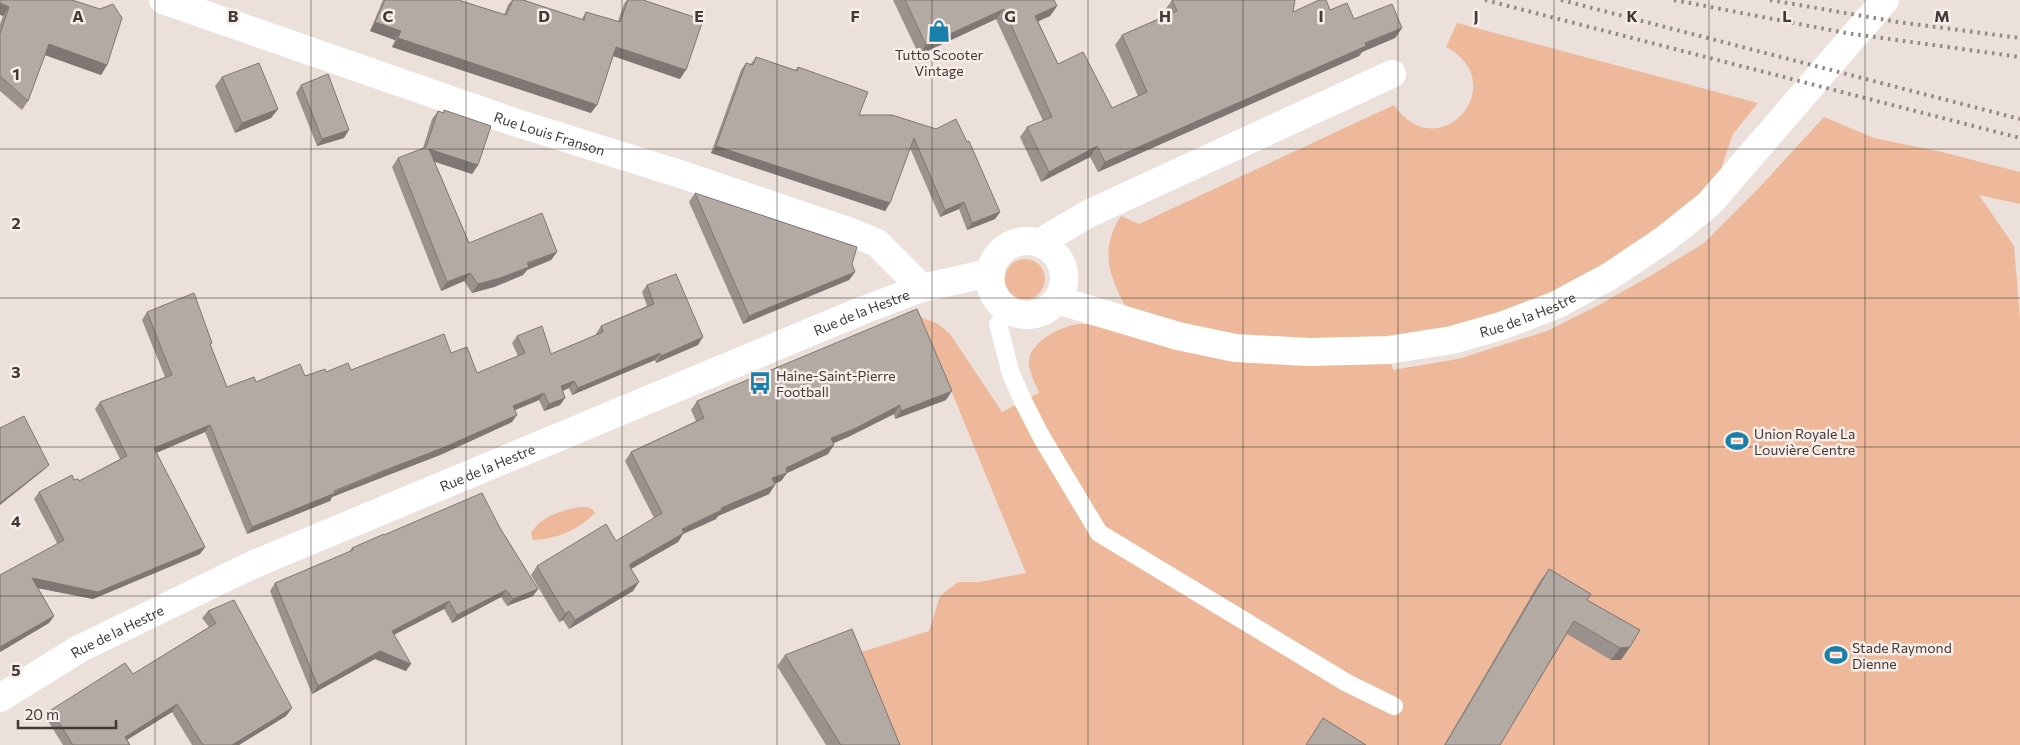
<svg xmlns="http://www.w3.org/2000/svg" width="2020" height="745" font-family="Commissioner,sans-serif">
	<rect width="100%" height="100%" fill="#ebe0da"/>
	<g fill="#eeb99a">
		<path d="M1457 23 1758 103 1733 134 1709 204 1610 276 1388 350 1393 370 1458 359 1547 331 1599 305 1650 276 1704 243 1757 190 1824 117 1874 138 1946 153 2020 172V204L1979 195 2014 246 2020 318V745H894L858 653 929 631 940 596 958 582H979L1026 573 921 317 938 324 950 334 1002 412 1039 393C1035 382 1028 372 1029 360 1031 341 1063 325 1080 324 1094 323 1109 329 1122 331L1127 309C1109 276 1099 250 1121 216L1139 224 1394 105C1439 170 1514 83 1446 47Z"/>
		<circle cx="1025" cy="279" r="20"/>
		<path d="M579 507C586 507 591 506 595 513 578 530 558 539 533 540L531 533C542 516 560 511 579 507Z"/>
	</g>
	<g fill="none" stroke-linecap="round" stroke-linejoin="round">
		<path stroke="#fff" stroke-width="18" d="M1010 311 998 324 1011 374 1023 401 1042 438 1099 533 1347 683 1394 706"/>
		<g stroke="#fff" stroke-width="28">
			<path id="s1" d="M163 0 514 122 677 173 851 232 877 243 922 288"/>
			<path d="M1039 243 1088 214 1392 74"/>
		</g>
		<g stroke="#fff" stroke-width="28">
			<circle cx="1027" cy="278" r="37"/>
			<path id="s2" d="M1057 300 1178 336 1235 348 1309 352 1388 350 1452 340 1501 326 1556 305 1610 276 1665 239 1709 204 1885 0"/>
			<path id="s3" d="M0 698 79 649 252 565 861 311 922 288 989 273"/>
		</g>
		<g stroke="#918985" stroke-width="4" stroke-dasharray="2.5 5" stroke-linecap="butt">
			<path d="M1485 0 2020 138"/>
			<path d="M1561 0 2020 119"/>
			<path d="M1674 0 1846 33 2020 57"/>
			<path d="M1770 0 1898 22 2020 38"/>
		</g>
	</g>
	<g fill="#9b928d">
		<path d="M0 0 107 65 101 75 45 55 28 101 22 110 0 91V24L3 16Z"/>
		<path d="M383 0H461V1L504 15 508 5 512 0H523L581 20 586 12 618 21 624 4 627 0H643L680 79 613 56 591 113 392 47 395 40 370 31Z"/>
		<path d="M893 0H1054L1057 6 1050 16 1038 21 1058 64 1112 108 1138 96 1115 45 1122 35 1167 15 1165 10 1172 0 1293 12 1330 10 1354 19 1402 28 1395 38 1362 52 1359 56 1098 172 1090 157 1041 182 1020 137 1027 127 1043 121 996 19 919 55Z"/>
		<path d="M756 57 795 70 798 67 859 115H892L1000 212 995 219 967 230 959 209 940 217 910 148 890 203 885 211 711 153 741 70 746 63 750 65Z"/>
		<path d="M222 77 278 109 271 118 235 133 215 86Z"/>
		<path d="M301 85 344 138 317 146 296 93Z"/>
		<path d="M444 110 478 165 472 174 434 161 469 243 557 252 551 260 527 270 523 275 494 287 472 293 464 281 441 291 392 167 398 158 423 148 432 119 438 111 443 113Z"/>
		<path d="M695 193 852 264 855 272 849 280 743 324 689 202Z"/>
		<path d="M647 285 698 345 656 363 655 360 572 395 569 388 563 391 565 398 560 405 544 411 539 400 515 410 512 422 440 455 378 479 332 497 330 501 247 534 205 432 156 453 205 547 200 554 93 599 38 588 54 616 49 623 0 652 57 543 34 499 39 492 74 480 79 481 120 459 95 409 100 402 165 377 142 320 147 312 212 343 210 345 227 387 326 372 351 370 451 353 477 373 518 356 512 343 517 336 551 354 596 335V334L601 326 647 306 642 292Z"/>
		<path d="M946 400 895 419 894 414 848 437 833 443 828 454 787 473 781 481 775 484 769 494 718 516 716 519 683 534 678 542 631 569 633 591 569 629 563 620 559 622 531 575 537 566 616 541 654 518 625 461 631 452 696 421 691 410 697 401Z"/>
		<path d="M500 528 538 589 533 596 507 606 501 597 452 623 444 609 394 635 406 671 375 659 312 694 270 591 275 583 349 552 352 548 384 535Z"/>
		<path d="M1549 569 1587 600 1640 630 1621 660H1611L1567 634 1500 745H1444L1540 581Z"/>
		<path d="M208 611 292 708 286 716 239 745H192L172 712 127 740 130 745H63L46 718 51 710 133 674 209 627 202 618Z"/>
		<path d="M785 655 900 745H826L777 666Z"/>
	</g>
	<g fill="#7e7773">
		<path d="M0 3 9 7 3 16 0 15Z"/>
		<path d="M1057 6 1050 16 1028 26 1035 16Z"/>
		<path d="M1004 9 996 19 919 55 926 45Z"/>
		<path d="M375 22 401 31 395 40 370 31Z"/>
		<path d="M1402 28 1395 38 1362 52 1359 56 1098 172 1105 162 1365 43Z"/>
		<path d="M398 38 597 105 591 113 392 47Z"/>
		<path d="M49 44 107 65 101 75 42 54Z"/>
		<path d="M616 47 686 70 680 79 610 55Z"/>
		<path d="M278 109 271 118 235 133 242 123Z"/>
		<path d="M349 130 344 138 317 146 322 139Z"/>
		<path d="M716 146 890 203 885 211 711 153Z"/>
		<path d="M1097 146 1090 157 1041 182 1049 172Z"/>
		<path d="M429 149 478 165 472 174 423 158Z"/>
		<path d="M964 202 959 209 940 217 945 210Z"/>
		<path d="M1000 212 995 219 967 230 972 223Z"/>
		<path d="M557 252 551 260 527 270 523 275 494 287 472 293 478 284Z"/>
		<path d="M855 272 849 280 743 324 749 316Z"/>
		<path d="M470 273 464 281 441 291 447 282Z"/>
		<path d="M703 337 698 345 656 363 661 356Z"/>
		<path d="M660 353 655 360 572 395 578 388Z"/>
		<path d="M574 381 569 388 556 393 561 386Z"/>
		<path d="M952 391 946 400 895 419 901 411Z"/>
		<path d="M544 393 539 400 508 413 513 406Z"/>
		<path d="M565 398 560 405 544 411 549 404Z"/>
		<path d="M900 405 894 414 848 437 825 447 831 438Z"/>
		<path d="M517 415 512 422 440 455 378 479 332 497 330 501 247 534 252 527Z"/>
		<path d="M210 425 205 432 149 456 154 448Z"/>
		<path d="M834 445 828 454 785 474 787 473 781 481 766 486 772 478 786 468Z"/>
		<path d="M49 465 45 469 0 505V503Z"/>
		<path d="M775 485 769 494 718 516 716 519 683 534 678 542 624 573 630 564 682 529 721 508Z"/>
		<path d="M205 547 200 554 93 599 27 586 32 578Z"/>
		<path d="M639 582 633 591 569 629 575 620Z"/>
		<path d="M538 589 533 596 507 606 513 599Z"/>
		<path d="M506 590 501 597 452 623 457 615Z"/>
		<path d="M449 601 444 609 387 638 392 631Z"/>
		<path d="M569 611 563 620 559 622 565 614Z"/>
		<path d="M54 616 49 623 0 652V647Z"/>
		<path d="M1630 647 1621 660H1611L1620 648Z"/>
		<path d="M380 651 411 664 406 671 375 659 312 694 318 686Z"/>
		<path d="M177 704 172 712 120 744 125 737Z"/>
		<path d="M292 708 286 716 239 745H232Z"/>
	</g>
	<g fill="#b4aaa4" stroke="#7e7773">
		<path d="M0 0H72L100 9 113 4 122 18 107 65 49 44 28 101 0 76V34L9 7 0 3Z"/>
		<path d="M385 0H461V1L506 15 513 0H523L584 20 586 12 620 22 628 0H643L703 20 686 70 616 47 597 105 398 38 401 31 375 22Z"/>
		<path d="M905 0H1054L1057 6 1035 16 1058 64 1083 52 1112 108 1147 92 1122 35 1177 11 1172 0H1295L1293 12 1319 0H1326L1330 10 1347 3 1354 19 1392 4 1402 28 1365 43 1366 46 1105 162 1097 146 1049 172 1027 127 1052 117 1004 9 926 45Z"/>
		<path d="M756 57 797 71 798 67 868 92 859 115H892L936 129 956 119 967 142 969 141 1000 212 972 223 964 202 945 210 914 138 890 203 716 146 746 63 753 65Z"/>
		<path d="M259 63 278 109 242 123 222 77Z"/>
		<path d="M328 74 349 130 322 139 301 85Z"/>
		<path d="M444 110 491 126 478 165 429 149 469 243 542 213 557 252 527 263 529 267 500 278 478 284 470 273 447 282 398 158 426 147 438 111 444 113Z"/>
		<path d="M695 193 857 247 852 264 855 272 749 316Z"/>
		<path d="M676 274 703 337 661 356 660 353 578 388 574 381 561 386 565 398 549 404 544 393 513 406 517 415 445 447 383 471 334 491 335 493 252 527 210 425 154 448 205 547 98 592 32 578 54 616 0 647V575L64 540 39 492 72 475 74 480 78 479 79 481 127 456 100 402 172 375 147 312 194 293 212 343 210 344 227 387 254 377 256 382 300 364 305 376 325 369 326 372 348 363 351 370 444 334 451 353 467 347 477 373 525 353 517 336 542 326 551 354 603 332 601 326 654 304 647 285Z"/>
		<path d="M917 309 952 391 901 411 900 405 854 429 831 438 834 445 786 468 787 473 772 478 775 485 721 508 722 510 682 529 684 533 630 564V567L639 582 575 620 569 611 565 614 537 566 606 524 616 541 662 513 631 452 704 418 697 401Z"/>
		<path d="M24 416 49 465 0 503V428Z"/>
		<path d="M482 493 500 528 538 589 513 599 506 590 457 615 449 601 392 631 411 664 380 651 318 686 275 583 353 550 352 548 384 534V535Z"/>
		<path d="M1549 569 1591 594 1587 600 1640 630 1630 647 1620 648 1574 621 1500 745H1445Z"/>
		<path d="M234 600 292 708 232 745H203L177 704 125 737 130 745H73L51 710 125 663 133 674 216 623 208 611Z"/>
		<path d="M852 629 900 745H841L785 655Z"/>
		<path d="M1323 718 1366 745H1306Z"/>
	</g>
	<path fill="none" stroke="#3e3a38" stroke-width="1" stroke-opacity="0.55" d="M155 0V745M311 0V745M466 0V745M622 0V745M777 0V745M932 0V745M1088 0V745M1243 0V745M1398 0V745M1554 0V745M1709 0V745M1865 0V745M0 149H2020M0 298H2020M0 447H2020M0 596H2020"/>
	<defs>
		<symbol id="shop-bare" viewBox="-9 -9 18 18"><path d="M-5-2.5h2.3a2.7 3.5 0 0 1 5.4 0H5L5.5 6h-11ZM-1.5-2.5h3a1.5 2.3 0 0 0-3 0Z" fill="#1880aa" stroke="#f8ede7" stroke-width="2.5" paint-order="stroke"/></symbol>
		<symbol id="bus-bare" viewBox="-9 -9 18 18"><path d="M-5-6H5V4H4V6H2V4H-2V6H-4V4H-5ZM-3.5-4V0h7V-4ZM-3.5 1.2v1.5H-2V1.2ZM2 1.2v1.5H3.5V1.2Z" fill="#1880aa" stroke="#f8ede7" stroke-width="2.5" paint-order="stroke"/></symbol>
		<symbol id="stadium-bare" viewBox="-9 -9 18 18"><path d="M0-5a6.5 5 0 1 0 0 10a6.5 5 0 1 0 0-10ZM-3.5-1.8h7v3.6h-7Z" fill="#1880aa" stroke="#f8ede7" stroke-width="2.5" paint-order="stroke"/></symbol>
	</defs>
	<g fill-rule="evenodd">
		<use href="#shop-bare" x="923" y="15" width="32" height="32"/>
		<use href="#bus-bare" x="744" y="367" width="32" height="32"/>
		<use href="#stadium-bare" x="1721" y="425" width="32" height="32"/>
		<use href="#stadium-bare" x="1820" y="639" width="32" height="32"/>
	</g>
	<g text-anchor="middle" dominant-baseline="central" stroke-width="5" stroke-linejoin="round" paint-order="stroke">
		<g font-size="14" fill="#3e3a38" stroke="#f8ede7" text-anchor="start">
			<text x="939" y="54" text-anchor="middle">Tutto Scooter<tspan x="939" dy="16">Vintage</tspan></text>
			<text x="776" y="375">Haine-Saint-Pierre<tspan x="776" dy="16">Football</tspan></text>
			<text x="1754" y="433">Union Royale La<tspan x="1754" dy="16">Louvière Centre</tspan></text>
			<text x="1852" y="647">Stade Raymond<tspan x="1852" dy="16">Dienne</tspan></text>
		</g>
		<g font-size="14" fill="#3e3a38" stroke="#f8ede7">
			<text stroke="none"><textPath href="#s1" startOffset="409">Rue Louis Franson</textPath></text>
			<text stroke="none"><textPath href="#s3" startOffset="945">Rue de la Hestre</textPath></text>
			<text stroke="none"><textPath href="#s2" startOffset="482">Rue de la Hestre</textPath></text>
			<text stroke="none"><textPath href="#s3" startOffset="540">Rue de la Hestre</textPath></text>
			<text stroke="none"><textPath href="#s3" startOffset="135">Rue de la Hestre</textPath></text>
		</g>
	</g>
	<g font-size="16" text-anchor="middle" font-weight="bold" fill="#3e3a38" stroke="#f8ede7" stroke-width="5" stroke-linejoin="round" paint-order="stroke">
		<text x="78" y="22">A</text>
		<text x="233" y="22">B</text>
		<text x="388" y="22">C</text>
		<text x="544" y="22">D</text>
		<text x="699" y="22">E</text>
		<text x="855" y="22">F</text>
		<text x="1010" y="22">G</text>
		<text x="1165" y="22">H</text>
		<text x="1321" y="22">I</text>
		<text x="1476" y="22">J</text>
		<text x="1632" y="22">K</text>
		<text x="1787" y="22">L</text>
		<text x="1942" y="22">M</text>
		<text x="16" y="80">1</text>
		<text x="16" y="229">2</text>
		<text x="16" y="378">3</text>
		<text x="16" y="527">4</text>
		<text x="16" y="676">5</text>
	</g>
	<path d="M18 720v8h98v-8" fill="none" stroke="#3e3a38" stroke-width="2.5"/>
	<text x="25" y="720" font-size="15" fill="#3e3a38" stroke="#f8ede7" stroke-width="4" paint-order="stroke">20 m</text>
</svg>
